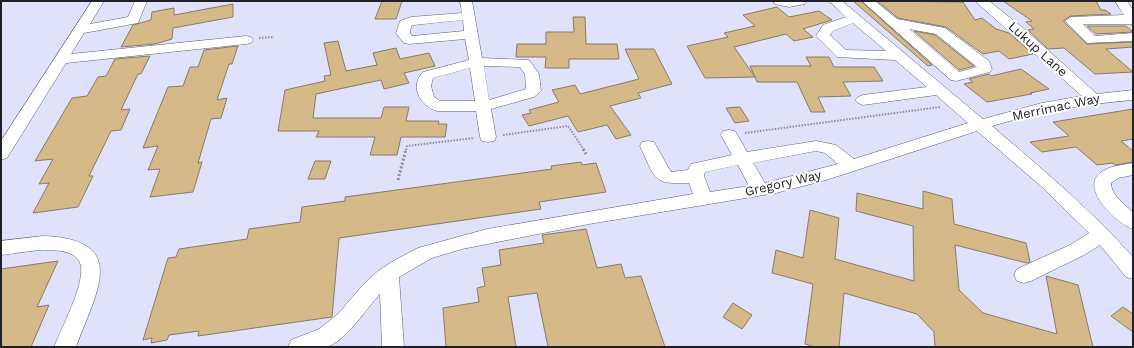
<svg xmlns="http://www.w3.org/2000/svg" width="1134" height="348" font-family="'Work Sans',sans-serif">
	<rect width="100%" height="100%" fill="#e0e1fb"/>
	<g fill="#d5b988" stroke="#877b65">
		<path d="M382 1H402L396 19H375Z"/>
		<path d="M853 1H861L932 65 928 66Z"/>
		<path d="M877 1 963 2 975 20 982 18 996 29 1009 33 1033 54 1009 59 999 51 983 54 946 27 898 18Z"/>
		<path d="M1003 1H1096L1101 10H1105L1111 14 1071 16 1064 20V22L1087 44 1133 42V47L1106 49 1133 72 1095 74 1064 48 1048 49 1028 30 1034 29 1026 22 1032 21Z"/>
		<path d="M233 4V17L173 28 172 39 155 44 121 47 133 25 151 20 152 12 174 8V15Z"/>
		<path d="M777 7 789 17 819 11 832 20 803 29 813 37 794 41 786 34 734 47 755 77 750 66H811L806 57H829L834 67H874L883 81 843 82 851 96 818 97 825 112H811L797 82H757L755 77 705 78 687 46 728 37 724 33 755 26 743 15Z"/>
		<path d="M573 17H585L586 44H617L619 59H569V68H545L546 57H516L517 44H546V32H574Z"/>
		<path d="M1087 26H1126L1133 32 1096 34Z"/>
		<path d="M914 31 935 35 974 66 959 70Z"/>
		<path d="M338 41 346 71 377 65 373 53 396 48 400 59 429 53 435 66 404 73 409 83 384 89 381 80 316 94 313 118H381L384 107H409L406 121H439L438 124H447L445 137H401L397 155H370L375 137H316L319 131H278L285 90 325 81 324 76 331 75 324 43Z"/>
		<path d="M238 46 232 64H229L217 100 227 98 221 118 211 119 198 163 202 162 193 192 150 197 160 169 148 170 158 146 143 148 168 87 183 86 190 67H198L204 50Z"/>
		<path d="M625 49H654L672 84 638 93 641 98 610 106 631 135 616 139 607 125 578 132 568 116 529 126 522 115 531 113 529 110 559 102 552 90 575 85 580 94 639 79Z"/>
		<path d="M150 56 141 74H138L121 110 130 109 121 130 111 131 89 176H93L78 207 33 213 49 183 39 184 53 159 35 161 72 98 87 96 98 77 106 76 115 59Z"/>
		<path d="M1021 69 1049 89 1030 93 1032 94 987 102 964 84 973 82 969 79 989 74 991 76Z"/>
		<path d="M740 107 749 121 735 123 726 108Z"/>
		<path d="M1133 109V139L1121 141 1133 151V162L1115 165 1112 163 1097 165 1076 147 1042 152 1030 142 1069 136 1053 122Z"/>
		<path d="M315 161H331L325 179H308Z"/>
		<path d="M581 162 582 165 596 163 606 192 539 202 541 209 339 238 332 317 198 336 199 331 169 335 167 340 151 343 152 338 143 340 168 258 176 257 179 249 247 239 249 229 300 222 302 207 345 201V197L552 169 551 166Z"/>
		<path d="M923 191 952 199 954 224 1026 243 1030 262 1027 263 955 245 959 290 983 313 1057 334 1046 276 1078 285 1093 347H935L934 332 917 314 844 293 839 347H815L805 344 813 284 772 273 776 250 803 258 810 210 839 218 835 259 914 281 913 226 856 211 857 193 923 209Z"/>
		<path d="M586 229 597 268 621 264 625 278 641 276 665 347H548L537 293 508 297 516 347H446L443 308 479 302 477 288 485 286 482 268 501 265 499 250 544 243 542 235Z"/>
		<path d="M58 261 37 307 49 305 31 347H1V269Z"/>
		<path d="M733 303 752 315 742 329 723 317Z"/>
		<path d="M1123 307 1133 314V332L1111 316Z"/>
	</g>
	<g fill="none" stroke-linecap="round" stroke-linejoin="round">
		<defs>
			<g id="minor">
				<path d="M92 1H104L90 24 128 17 135 1H147L138 23 84 33 71 54 246 36 251 37 253 40 251 43 246 44 66 63 7 158 1 160V141Z"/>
				<path d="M460 1H472L482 58 529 60 539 74 541 91 534 97 491 109 496 137 494 141 488 142 482 141 480 137 476 111H437C420 106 409 86 423 72L469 60 465 39 409 44 404 43 396 33 400 21 411 17 462 13ZM463 20 464 31 412 36 410 33 411 26 414 25ZM484 66 520 67 525 74 526 89 489 100ZM470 68 475 101H440L434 97 431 86 433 78Z"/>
				<path d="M773 1H807L805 4 789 7 775 4Z"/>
				<path d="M829 1H842L983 119 1042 103 1082 96 975 1H989L1023 28 1097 94 1133 90V100C1085 104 1038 112 992 126 1041 168 1090 209 1133 257V279L1126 277 1100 245 1084 255 1031 281 1024 283 1017 281 1014 275 1017 269 1070 245 1089 233 1042 187 977 131 826 180 776 193 589 224 462 249 432 258 399 277 404 347H382L380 294C366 308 346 343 325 347 314 348 300 347 288 347L291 340 319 329 338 314 363 285 378 271 395 260 418 248 487 229 693 194 689 183C651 185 655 177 640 146L642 142 648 141 654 142 671 172 688 170 691 164 732 155 721 135 723 131 729 130 735 131 747 152 816 141 836 145 854 159 968 123 936 95 863 105 858 103 855 100 858 97 863 95 927 87 895 60 837 57 816 36 823 25 846 17ZM853 23 886 51 846 50 830 35 833 31ZM816 151 825 153 838 164 765 183 753 163ZM738 165 749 186 710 192 704 176 705 172Z"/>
				<path d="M862 1H875L897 19 945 28 989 61 992 69 990 72 956 81 951 80ZM909 29 936 34 977 67 959 72Z"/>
				<path d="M1115 1H1127L1133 10V24H1083L1095 36 1133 33V41L1087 43 1065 21 1071 17 1124 15Z"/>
				<path d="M1133 163V175L1118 178 1111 183C1111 195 1125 205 1133 212V229C1117 224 1080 189 1100 173 1108 166 1123 165 1133 163Z"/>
				<path d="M43 236C132 239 95 294 76 347H54C62 327 84 286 81 266 80 260 74 255 69 253 48 246 21 253 1 255V241Z"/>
			</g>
		</defs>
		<use href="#minor" stroke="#5b5c72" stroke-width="1"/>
		<g stroke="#8a8b9d" stroke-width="2" stroke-dasharray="1.5 1.5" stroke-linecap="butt">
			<path d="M259 38 274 37"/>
			<path d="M745 133 940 107"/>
			<path d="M503 135 568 126 584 150"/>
			<path d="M406 150 407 146 474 138"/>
		</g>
		<g stroke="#8a8b9d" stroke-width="3" stroke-dasharray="2 2" stroke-linecap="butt">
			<path d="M583 149 586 154"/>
			<path d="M398 180 406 149"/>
		</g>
		<use href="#minor" fill="#fff" fill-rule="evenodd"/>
	</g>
	<g text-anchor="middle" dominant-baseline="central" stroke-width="4" stroke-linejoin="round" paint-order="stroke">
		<g font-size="13" fill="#202029" stroke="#fff">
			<text transform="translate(1038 49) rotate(42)">Lukup Lane</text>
			<text transform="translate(1056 107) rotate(-12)">Merrimac Way</text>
			<text transform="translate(783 183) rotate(-13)">Gregory Way</text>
		</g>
	</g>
	<rect width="1134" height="348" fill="none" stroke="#202029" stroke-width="4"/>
</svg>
